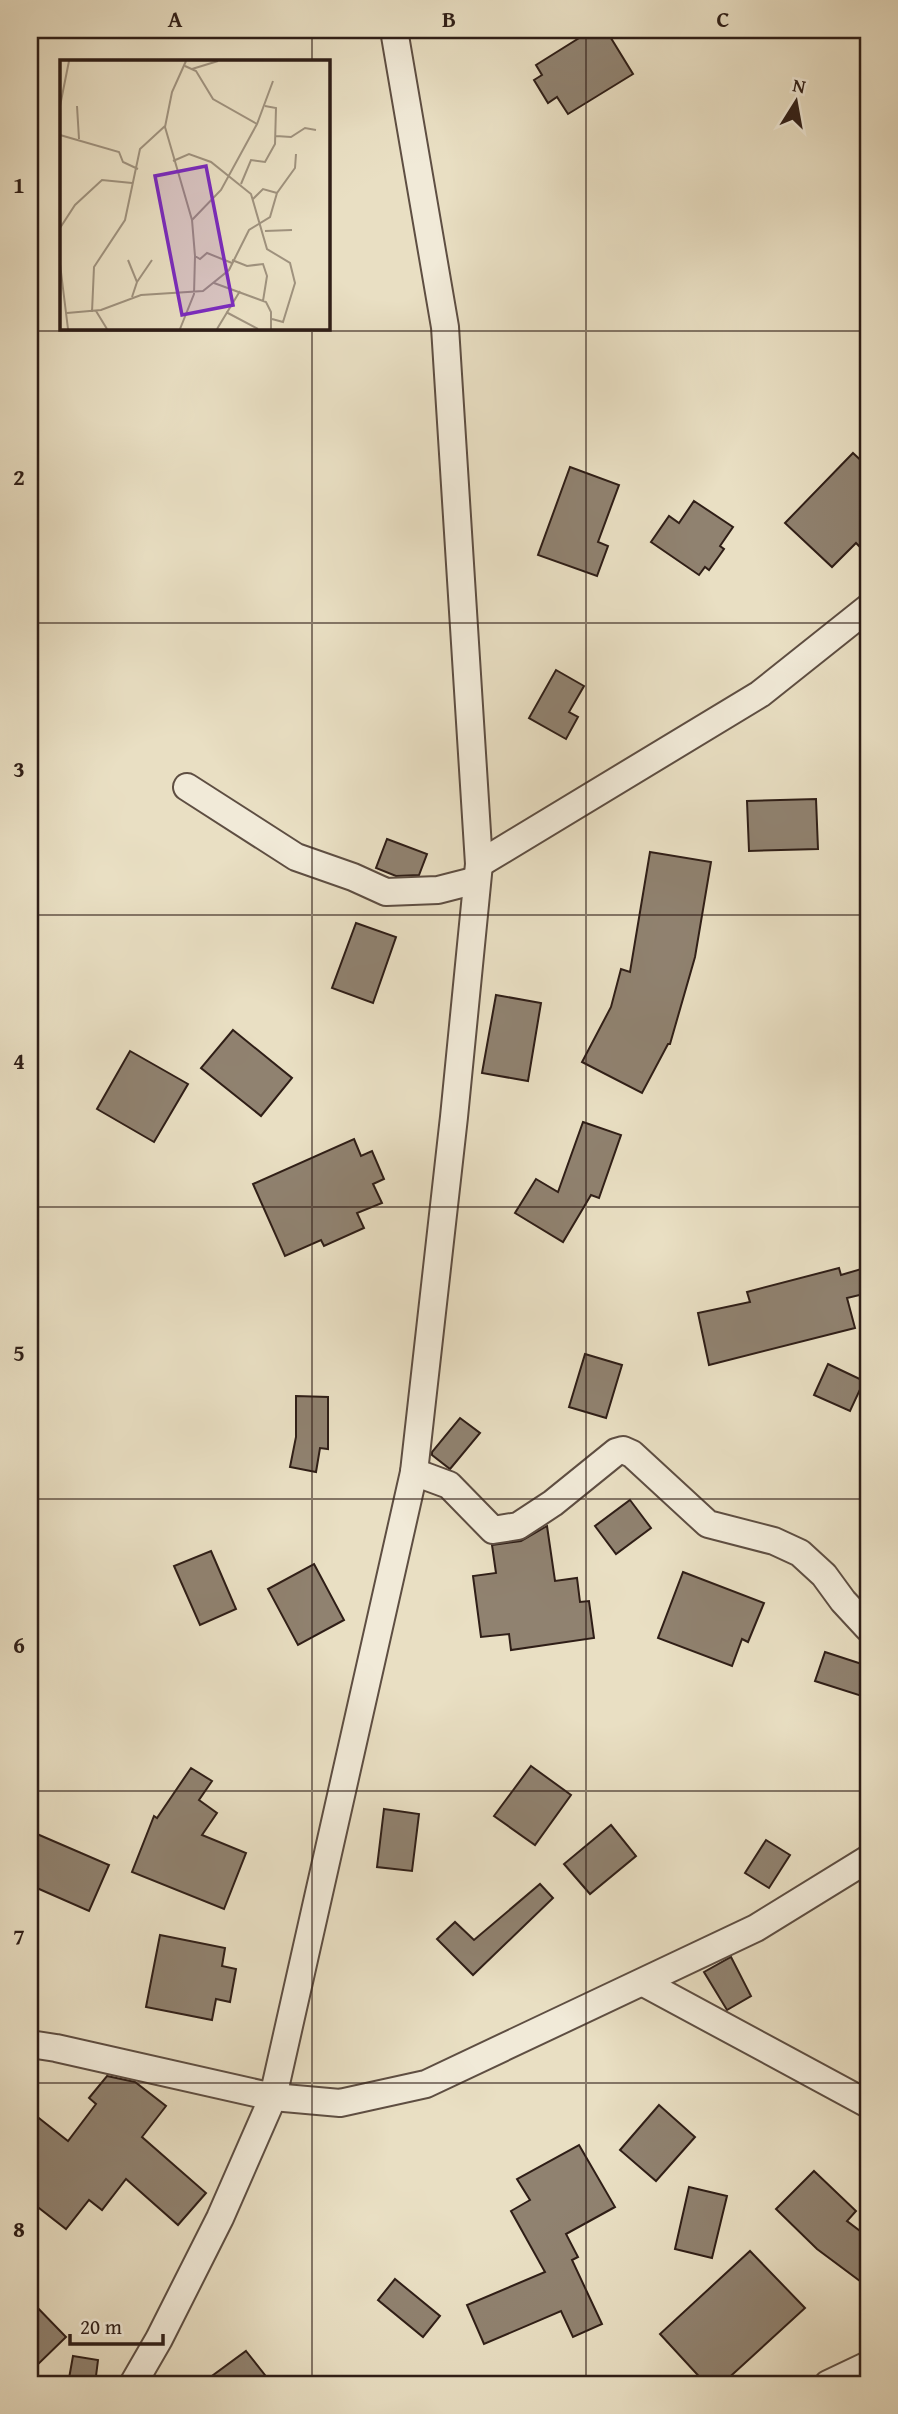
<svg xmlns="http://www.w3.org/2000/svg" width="898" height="2414" font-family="'Gentium Book Plus',serif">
	<rect width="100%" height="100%" fill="#e9dfc3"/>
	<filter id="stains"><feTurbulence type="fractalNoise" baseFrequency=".00286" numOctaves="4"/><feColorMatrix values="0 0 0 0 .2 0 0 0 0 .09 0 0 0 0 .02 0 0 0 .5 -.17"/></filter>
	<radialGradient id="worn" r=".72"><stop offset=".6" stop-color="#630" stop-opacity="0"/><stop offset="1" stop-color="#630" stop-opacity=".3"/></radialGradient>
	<g fill="#908270" stroke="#2f1e17" stroke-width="2">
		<path d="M592 30H606L633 74 568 114 557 97 548 103 534 80 542 75 536 65Z"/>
		<path d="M853 453 868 467V555L856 543 832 567 785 523Z"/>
		<path d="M570 467 619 485 598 542 608 546 597 576 538 555Z"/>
		<path d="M694 501 733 527 720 546 724 549 709 570 705 567 699 575 651 542 669 516 679 523Z"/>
		<path d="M556 670 584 686 569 712 578 717 566 739 529 718Z"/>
		<path d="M816 799 818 849 749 851 747 801Z"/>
		<path d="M387 839 427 854 419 875 396 876 376 868Z"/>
		<path d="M650 852 711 862 695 957 670 1044H668L642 1093 582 1062 611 1007 621 969 630 972Z"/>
		<path d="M356 923 396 937 373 1003 332 988Z"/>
		<path d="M496 995 541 1003 528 1081 482 1073Z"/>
		<path d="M233 1030 292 1078 261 1116 201 1068Z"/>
		<path d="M130 1051 188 1084 154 1142 97 1109Z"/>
		<path d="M583 1122 621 1135 599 1198 591 1195 563 1242 515 1213 536 1179 558 1192Z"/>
		<path d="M354 1139 361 1156 372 1151 384 1179 373 1184 382 1203 357 1213 364 1228 324 1246 321 1240 285 1256 253 1184Z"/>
		<path d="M868 1267V1293L847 1298 855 1328 709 1365 698 1313 750 1302 747 1292 839 1268 841 1275Z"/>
		<path d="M585 1354 622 1365 606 1418 569 1407Z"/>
		<path d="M828 1364 864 1381 850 1411 814 1395Z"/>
		<path d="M296 1396 328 1397V1449L320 1448 316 1472 290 1467 296 1437Z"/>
		<path d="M460 1418 480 1433 450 1469 432 1455V1452Z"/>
		<path d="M630 1500 651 1528 616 1554 595 1526Z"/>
		<path d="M547 1526 555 1581 577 1578 580 1602 589 1601 594 1638 511 1650 509 1634 481 1637 473 1576 496 1573 492 1545 521 1541Z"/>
		<path d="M211 1551 236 1609 200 1625 174 1566Z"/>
		<path d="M314 1564 344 1620 298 1645 268 1589Z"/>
		<path d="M683 1572 764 1603 748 1642 742 1639 732 1666 658 1638Z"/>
		<path d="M825 1652 868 1666V1698L815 1681Z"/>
		<path d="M531 1766 571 1795 535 1845 494 1816Z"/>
		<path d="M191 1768 212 1781 199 1800 217 1813 202 1835 246 1853 224 1909 132 1872 154 1816 157 1818Z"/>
		<path d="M384 1809 419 1814 412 1871 377 1867Z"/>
		<path d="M611 1825 636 1856 590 1894 564 1864Z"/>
		<path d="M37 1834 109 1865 89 1911 30 1885V1851Z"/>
		<path d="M766 1840 790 1855 769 1888 745 1873Z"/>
		<path d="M540 1884 553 1898 473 1975 437 1939 455 1922 474 1940Z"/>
		<path d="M160 1935 225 1948 222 1966 236 1969 230 2002 216 1999 212 2020 146 2007Z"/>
		<path d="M731 1957 751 1996 727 2010 704 1972Z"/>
		<path d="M107 2076 135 2082 166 2106 142 2137 206 2193 178 2225 126 2179 102 2210 89 2200 66 2229 30 2201V2111L68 2141 96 2104 89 2098Z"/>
		<path d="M659 2105 695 2137 656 2181 620 2150Z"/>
		<path d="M579 2145 615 2207 566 2234 578 2257 572 2260 602 2324 573 2337 561 2311 484 2344 467 2305 545 2272 511 2211 530 2200 517 2179Z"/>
		<path d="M814 2171 856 2211 847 2221 868 2237V2287L817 2249 776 2209Z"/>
		<path d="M689 2187 727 2196 712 2258 675 2249Z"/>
		<path d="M750 2251 805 2308 722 2384H706L660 2334Z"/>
		<path d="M395 2279 440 2316 423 2337 378 2300Z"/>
		<path d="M30 2300 66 2337 30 2372Z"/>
		<path d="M246 2351 272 2384H201Z"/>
		<path d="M73 2356 98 2360 95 2384H68Z"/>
	</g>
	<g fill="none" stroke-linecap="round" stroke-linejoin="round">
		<defs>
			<g id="minor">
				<path d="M187 787 296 857 353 877 386 892 438 890 477 880"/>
				<path d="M479 864 760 694 868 608"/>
				<path d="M414 1472 449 1485 493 1530 518 1526 553 1503 616 1452 623 1450 632 1454 708 1524 774 1541 800 1553 824 1575 843 1601 868 1628"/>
				<path d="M644 1983 868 2104"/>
				<path d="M30 2044 56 2048 273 2097 340 2103 426 2084 756 1928 868 1859"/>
				<path d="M133 2384 159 2339 220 2218 273 2097 414 1472 454 1117 479 864 445 327 394 30"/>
				<path d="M828 2384 868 2365"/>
			</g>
		</defs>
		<use href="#minor" stroke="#5e4e42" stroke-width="30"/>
		<use href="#minor" stroke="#f1ead8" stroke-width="26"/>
	</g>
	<path fill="none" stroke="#2f1e17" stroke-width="2" stroke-opacity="0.55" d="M312 30V61M586 30V2384M312 327V2384M30 331H868M30 623H868M30 915H868M30 1207H868M30 1499H868M30 1791H868M30 2083H868"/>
	<g transform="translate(60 60)">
		<rect width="270" height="270" fill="#e9dfc3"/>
		<path fill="none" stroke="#9f927e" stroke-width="2" d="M125 6 136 11 153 39 197 64M132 9 158 1M0 46 9 1M17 46 19 79M0 75 59 92 63 102 78 109M216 76 231 77 245 68 256 70M113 101 129 94 151 102 191 134 207 189 230 203 235 223 223 262 212 259M181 124 191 100 205 102 215 84 216 48 205 46M193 139 203 129 217 133M132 160 161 130 197 64 213 21M0 168 15 145 42 120 72 123M205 171 232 170M135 196 140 199 147 193 172 203M68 200 77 222 72 237M172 200 187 206 203 204 207 216 203 241M0 204 8 269M77 222 92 200M154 223 206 242 211 252V269M36 251 47 269M32 252 34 207 65 160 80 89 105 66M166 252 198 269M7 253 41 250 81 235 143 231 169 210 189 170 210 157 217 133 235 108 236 94M120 269 134 234 135 196 132 160 105 67 112 32 126 1M157 269 180 231"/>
		<path fill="#7b2cbf" fill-opacity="0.15" stroke="#7b2cbf" stroke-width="3.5" d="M146 106 173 245 122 255 95 116Z"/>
		<rect width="270" height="270" fill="none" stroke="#2f1e17" stroke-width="3.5"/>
	</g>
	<rect width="898" height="2414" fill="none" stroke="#e9dfc3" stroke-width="77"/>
	<g transform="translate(796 102) rotate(11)" stroke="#f1ead8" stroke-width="5" paint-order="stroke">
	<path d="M0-5L12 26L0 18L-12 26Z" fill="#2f1e17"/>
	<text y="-10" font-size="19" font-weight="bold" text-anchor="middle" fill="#2f1e17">N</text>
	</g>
	<path d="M70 2334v10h93v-10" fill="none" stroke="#2f1e17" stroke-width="3.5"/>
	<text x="80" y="2334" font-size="21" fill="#2f1e17" stroke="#f1ead8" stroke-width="5" paint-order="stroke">20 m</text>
	<rect x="38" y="38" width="822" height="2338" fill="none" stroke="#2f1e17" stroke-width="2.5"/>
	<g font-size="23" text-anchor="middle" font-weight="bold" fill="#2f1e17">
		<text x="175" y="27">A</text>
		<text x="449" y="27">B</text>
		<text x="723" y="27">C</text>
		<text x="19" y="193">1</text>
		<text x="19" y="485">2</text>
		<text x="19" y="777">3</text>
		<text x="19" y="1069">4</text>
		<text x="19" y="1361">5</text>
		<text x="19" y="1653">6</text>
		<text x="19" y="1945">7</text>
		<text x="19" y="2237">8</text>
	</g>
	<rect width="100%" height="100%" filter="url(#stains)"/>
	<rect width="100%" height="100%" fill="url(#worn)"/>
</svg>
